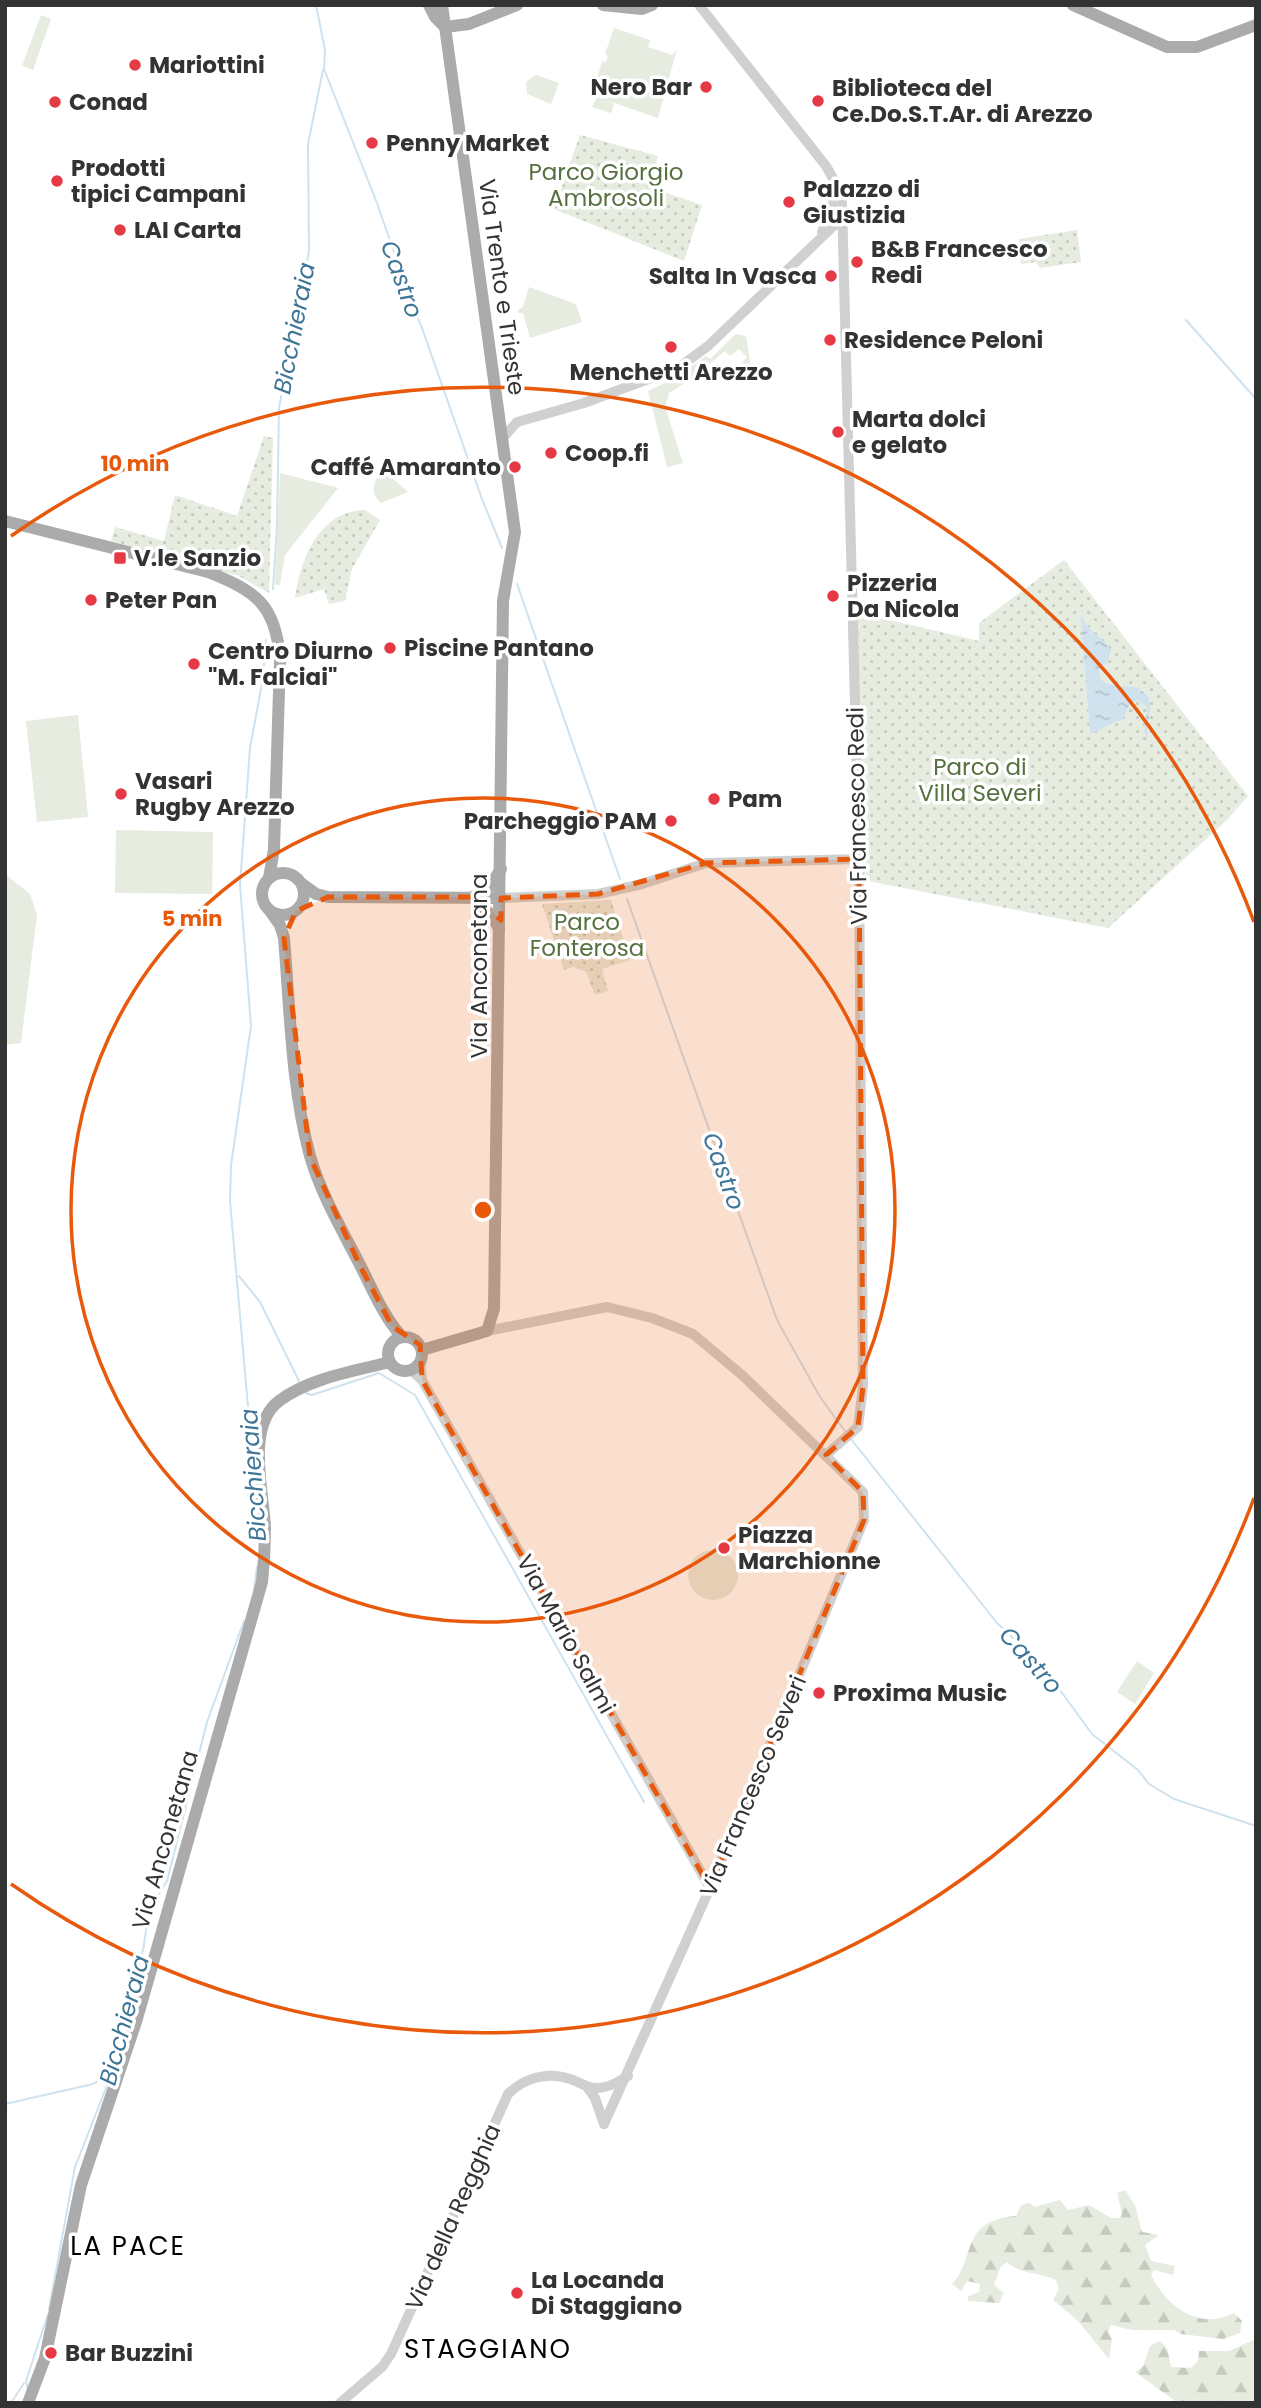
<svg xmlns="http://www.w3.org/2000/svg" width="1261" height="2408" font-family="Poppins,sans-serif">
	<defs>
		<pattern id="forest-firs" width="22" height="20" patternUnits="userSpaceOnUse" patternTransform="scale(1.75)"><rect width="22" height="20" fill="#e6ecdf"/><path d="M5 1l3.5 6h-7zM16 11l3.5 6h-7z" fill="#c6cbc0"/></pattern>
		<pattern id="park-dots" width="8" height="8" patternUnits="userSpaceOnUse" patternTransform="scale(1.75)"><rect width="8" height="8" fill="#e6ecdf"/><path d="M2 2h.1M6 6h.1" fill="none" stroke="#c6cbc0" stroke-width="1.8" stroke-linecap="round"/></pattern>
		<pattern id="water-ripples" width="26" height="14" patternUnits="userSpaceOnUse" patternTransform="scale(1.75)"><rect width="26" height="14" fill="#cfe2ee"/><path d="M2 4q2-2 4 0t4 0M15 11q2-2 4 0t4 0" fill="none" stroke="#b2c2cd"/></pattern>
	</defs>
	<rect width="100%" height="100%" fill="#fff"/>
	<g fill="#e6ecdf">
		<path d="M41 15 51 19 33 70 22 66Z"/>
		<path d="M614 28 650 40 648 47 672 55 677 49 658 118 606 100 614 104 611 113 592 107 602 85 596 83 602 61 606 62 608 56 605 54Z"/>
		<path d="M536 75 559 83 551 104 527 94 526 82Z"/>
		<path d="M529 287 576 304 582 322 530 338 523 313H518V310L523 307Z"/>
		<path d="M736 334 746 336 752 374 740 365 747 357 739 349 730 356 725 351 690 380 684 372 706 356 710 359Z"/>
		<path d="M680 376 685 383 669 393 665 407 683 463 667 467 648 391Z"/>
		<path d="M385 472 408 492 381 503C370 493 373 485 379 474Z"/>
		<path d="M280 473 338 488 285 555 280 585H275Z"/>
		<path d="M78 715 88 817 37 822 26 721Z"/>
		<path d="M116 830 213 832 212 894 115 893Z"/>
		<path d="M5 874 30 894 37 915 21 1043 5 1045Z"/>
		<circle cx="713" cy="1575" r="25"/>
		<path d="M1137 1661 1154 1673 1135 1704 1117 1692Z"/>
	</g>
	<g fill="url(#forest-firs)">
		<path d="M1125 2190 1135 2205 1142 2232 1159 2235 1145 2245 1151 2261 1175 2266 1173 2275 1154 2270 1151 2275C1167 2307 1199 2331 1234 2313L1242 2321 1240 2333 1223 2339 1181 2334 1174 2330H1132L1111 2325 1108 2332 1112 2339 1109 2359 1078 2321 1053 2300 1059 2289 1056 2280C1040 2272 1020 2274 1007 2262L1000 2268 994 2285 1004 2293 999 2303 968 2301V2296L979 2292 980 2284 967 2281 961 2291 952 2284C977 2259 958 2221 1016 2216L1021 2205 1030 2203 1034 2207 1060 2200 1068 2210 1089 2205 1111 2218H1120L1122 2214 1117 2193Z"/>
		<path d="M1256 2339V2403H1178L1135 2372 1143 2366 1150 2346 1160 2341 1167 2348 1171 2367 1191 2368 1198 2361 1199 2351H1229Z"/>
	</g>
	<g fill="url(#park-dots)" fill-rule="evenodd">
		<path d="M580 135 658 156 649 187 702 205 684 261 554 209Z"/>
		<path d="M1077 230 1081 262 1040 268 1036 262 1021 264 1019 239Z"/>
		<path d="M264 436 273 438 269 593 239 576 111 541 115 527 164 541 175 495 237 516Z"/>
		<path d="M365 510 380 520 352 569 345 601 329 604 324 589 295 598C301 558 319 511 365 510Z"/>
		<path d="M1064 560 1248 796 1227 820 1108 928 863 880 855 612 979 641V623ZM1080 614C1087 632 1105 637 1111 655L1099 670 1102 681C1118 690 1134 680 1148 696 1155 712 1143 725 1150 742L1144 732 1147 708 1138 700 1130 703 1117 722 1090 733Z"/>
		<path d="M611 900 630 960 602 969 608 991 595 995 586 972 574 967 564 970 542 904Z"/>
	</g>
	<path fill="url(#water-ripples)" d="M1080 613C1087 633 1103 635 1111 651L1108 661 1099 670 1102 681C1118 690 1134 680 1148 696 1155 712 1143 726 1150 743L1144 732 1147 708 1138 700 1130 703 1123 719 1090 734Z"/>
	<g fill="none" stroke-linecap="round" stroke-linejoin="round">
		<g stroke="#cfe2ee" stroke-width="2">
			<path d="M316 5 325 50 324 69 377 203 394 252 396 267 422 328 482 499 502 548"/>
			<path d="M1186 320 1256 399"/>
			<path d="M517 584 620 879"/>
			<path d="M273 589 277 526 279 408 309 251 308 144 323 70"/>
			<path d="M627 899 777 1320 820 1397 845 1431"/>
			<path d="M239 1276 260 1302 299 1381"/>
			<path d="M306 1393 312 1395 379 1373 415 1395 644 1802"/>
			<path d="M851 1439 997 1623 1041 1664 1092 1734 1138 1770 1149 1784 1174 1799 1256 1826"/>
			<path d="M253 1464 230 1201 231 1166 251 1026 240 885 250 748 263 678 266 640"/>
			<path d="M254 1589 257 1567"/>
			<path d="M5 2104 93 2084 110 2073"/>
			<path d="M49 2309 75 2167 106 2088 144 1946C146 1920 152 1903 167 1881L207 1722 244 1621"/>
			<path d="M28 2389 26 2381 48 2314"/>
			<path d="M11 2403 24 2383"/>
		</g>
		<g stroke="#d0d0d0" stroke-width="10">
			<path d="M699 5 826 166 839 189 842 202 859 859 863 1387 858 1427 826 1455"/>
			<path d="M822 232 833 209 835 184"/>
			<path d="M502 439 517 422 584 403 678 368 708 346 844 216"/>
			<path d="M501 898 598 894 642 884 706 863 859 859"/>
			<path d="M487 1331 607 1307 652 1318 693 1334 742 1375 863 1492 864 1520 710 1888 604 2124"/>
			<path d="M420 1362 422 1380"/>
			<path d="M411 1370 422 1380 710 1888"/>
			<path d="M587 2087 595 2098 604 2124"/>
			<path d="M340 2403 382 2367 391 2354 508 2094C524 2078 548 2071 570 2079 580 2082 586 2088 596 2088 608 2088 618 2082 628 2076"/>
		</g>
		<g stroke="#ababab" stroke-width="12">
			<path d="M429 5 435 17 445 27"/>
			<path d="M603 5 642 9 652 5"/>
			<path d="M1073 5 1167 47H1197L1256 25"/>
			<path d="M445 27 469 24 517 5"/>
			<path d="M5 521 208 572C256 591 276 605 280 659L274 849 269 878"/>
			<circle cx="283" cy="894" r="21"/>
			<path d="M302 884 316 894 328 897 501 898"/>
			<path d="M473 897 493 917 499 929"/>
			<path d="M473 897 489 887 501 869"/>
			<path d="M270 911 280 925 284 938C290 1009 291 1086 310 1156 321 1194 341 1228 359 1263 372 1288 383 1316 402 1337"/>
			<circle cx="405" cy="1354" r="17"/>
			<path d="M422 1350 487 1331 494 1309 503 601 515 532 442 5"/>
			<path d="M28 2403 45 2358 81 2185 136 2022 262 1582C264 1564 265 1547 265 1529 264 1492 245 1427 279 1401 309 1378 355 1371 390 1362"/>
		</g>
	</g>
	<path fill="#e8590c" fill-opacity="0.2" stroke="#e8590c" stroke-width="5" stroke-dasharray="14 9" stroke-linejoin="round" d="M859 859 863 1387 858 1427 826 1455 863 1492 864 1520 710 1888 422 1380 420 1345 392 1326 360 1266 310 1157 284 938 296 911 328 897H473L501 920V898L598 894 706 863Z"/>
	<g fill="none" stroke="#e8590c" stroke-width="3.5">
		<circle cx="483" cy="1210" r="412"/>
		<path d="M1254 1498A823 823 0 0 1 11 1884M11 536A823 823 0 0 1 1254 922"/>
	</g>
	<g fill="#e63946" stroke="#fff" stroke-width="2.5">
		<circle cx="135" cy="65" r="7"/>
		<circle cx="706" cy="87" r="7"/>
		<circle cx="818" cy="101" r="7"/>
		<circle cx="55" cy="102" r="7"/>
		<circle cx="372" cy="143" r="7"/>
		<circle cx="57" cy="181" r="7"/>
		<circle cx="789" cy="202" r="7"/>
		<circle cx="120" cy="230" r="7"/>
		<circle cx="857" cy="262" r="7"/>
		<circle cx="831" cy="276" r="7"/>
		<circle cx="830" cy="340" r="7"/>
		<circle cx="671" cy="347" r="7"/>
		<circle cx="838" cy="432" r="7"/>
		<circle cx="551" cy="453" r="7"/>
		<circle cx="515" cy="467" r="7"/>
		<rect x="113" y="551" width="14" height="14" rx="3.5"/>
		<circle cx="833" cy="596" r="7"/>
		<circle cx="91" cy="600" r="7"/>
		<circle cx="390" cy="648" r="7"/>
		<circle cx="194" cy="664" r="7"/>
		<circle cx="121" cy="794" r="7"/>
		<circle cx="714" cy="799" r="7"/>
		<circle cx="671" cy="821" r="7"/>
		<circle cx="724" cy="1548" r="7"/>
		<circle cx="819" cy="1693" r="7"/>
		<circle cx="517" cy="2293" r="7"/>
		<circle cx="51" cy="2353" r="7"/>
	</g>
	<g text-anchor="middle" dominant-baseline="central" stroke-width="7" stroke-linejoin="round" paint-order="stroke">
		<g font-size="23" font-weight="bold" fill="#333" stroke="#fff" text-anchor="start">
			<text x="149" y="65">Mariottini</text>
			<text x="692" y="87" text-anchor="end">Nero Bar</text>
			<text x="832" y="88">Biblioteca del<tspan x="832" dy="26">Ce.Do.S.T.Ar. di Arezzo</tspan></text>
			<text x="69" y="102">Conad</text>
			<text x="386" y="143">Penny Market</text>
			<text x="71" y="168">Prodotti<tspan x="71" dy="26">tipici Campani</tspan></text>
			<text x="803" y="189">Palazzo di<tspan x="803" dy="26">Giustizia</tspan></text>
			<text x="134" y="230">LAI Carta</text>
			<text x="871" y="249">B&amp;B Francesco<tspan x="871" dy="26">Redi</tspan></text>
			<text x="817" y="276" text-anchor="end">Salta In Vasca</text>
			<text x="844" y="340">Residence Peloni</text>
			<text x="671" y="372" text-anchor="middle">Menchetti Arezzo</text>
			<text x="852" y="419">Marta dolci<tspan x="852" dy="26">e gelato</tspan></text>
			<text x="565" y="453">Coop.fi</text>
			<text x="501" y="467" text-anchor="end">Caffé Amaranto</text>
			<text x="134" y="558">V.le Sanzio</text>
			<text x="847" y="583">Pizzeria<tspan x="847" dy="26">Da Nicola</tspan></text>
			<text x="105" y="600">Peter Pan</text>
			<text x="404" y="648">Piscine Pantano</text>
			<text x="208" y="651">Centro Diurno<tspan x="208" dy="26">"M. Falciai"</tspan></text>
			<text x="135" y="781">Vasari<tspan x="135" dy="26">Rugby Arezzo</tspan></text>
			<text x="728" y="799">Pam</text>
			<text x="657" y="821" text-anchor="end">Parcheggio PAM</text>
			<text x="738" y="1535">Piazza<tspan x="738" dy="26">Marchionne</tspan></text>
			<text x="833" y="1693">Proxima Music</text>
			<text x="531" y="2280">La Locanda<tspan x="531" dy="26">Di Staggiano</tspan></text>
			<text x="65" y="2353">Bar Buzzini</text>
		</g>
		<g font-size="23" fill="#56703f" stroke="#fff">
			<text x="606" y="172">Parco Giorgio<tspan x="606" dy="26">Ambrosoli</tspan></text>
			<text x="980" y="767">Parco di<tspan x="980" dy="26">Villa Severi</tspan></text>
			<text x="587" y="922">Parco<tspan x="587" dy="26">Fonterosa</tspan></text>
		</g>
		<g font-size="23" fill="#333" stroke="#fff">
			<text transform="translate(502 287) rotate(82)">Via Trento e Trieste</text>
			<text transform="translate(857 816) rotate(-91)">Via Francesco Redi</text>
			<text transform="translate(479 966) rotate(-90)">Via Anconetana</text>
			<text transform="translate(566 1634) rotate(61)">Via Mario Salmi</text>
			<text transform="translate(753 1786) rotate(-67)">Via Francesco Severi</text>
			<text transform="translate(165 1840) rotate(-74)">Via Anconetana</text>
			<text transform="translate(453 2217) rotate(-66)">Via della Regghia</text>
		</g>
		<g font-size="24" font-style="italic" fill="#3f7597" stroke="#fff">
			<text transform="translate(402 279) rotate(70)">Castro</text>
			<text transform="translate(294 328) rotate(-79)">Bicchieraia</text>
			<text transform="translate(724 1171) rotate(70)">Castro</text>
			<text transform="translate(253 1475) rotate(-94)">Bicchieraia</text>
			<text transform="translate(1031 1660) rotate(48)">Castro</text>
			<text transform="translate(124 2020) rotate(-75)">Bicchieraia</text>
		</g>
		<g font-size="26" letter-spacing="2" fill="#000" stroke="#fff">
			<text x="128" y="2246">LA PACE</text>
			<text x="488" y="2349">STAGGIANO</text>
		</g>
	</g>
	<circle cx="483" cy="1210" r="10" fill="#e8590c" stroke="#fff" stroke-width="3.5"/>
	<g font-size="21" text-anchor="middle" font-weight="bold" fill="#e8590c" stroke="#fff" stroke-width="7" stroke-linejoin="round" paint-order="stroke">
		<text x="135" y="471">10 min</text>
		<text x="192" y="926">5 min</text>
	</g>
	<rect width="1261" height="2408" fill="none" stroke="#333333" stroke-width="14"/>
</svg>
